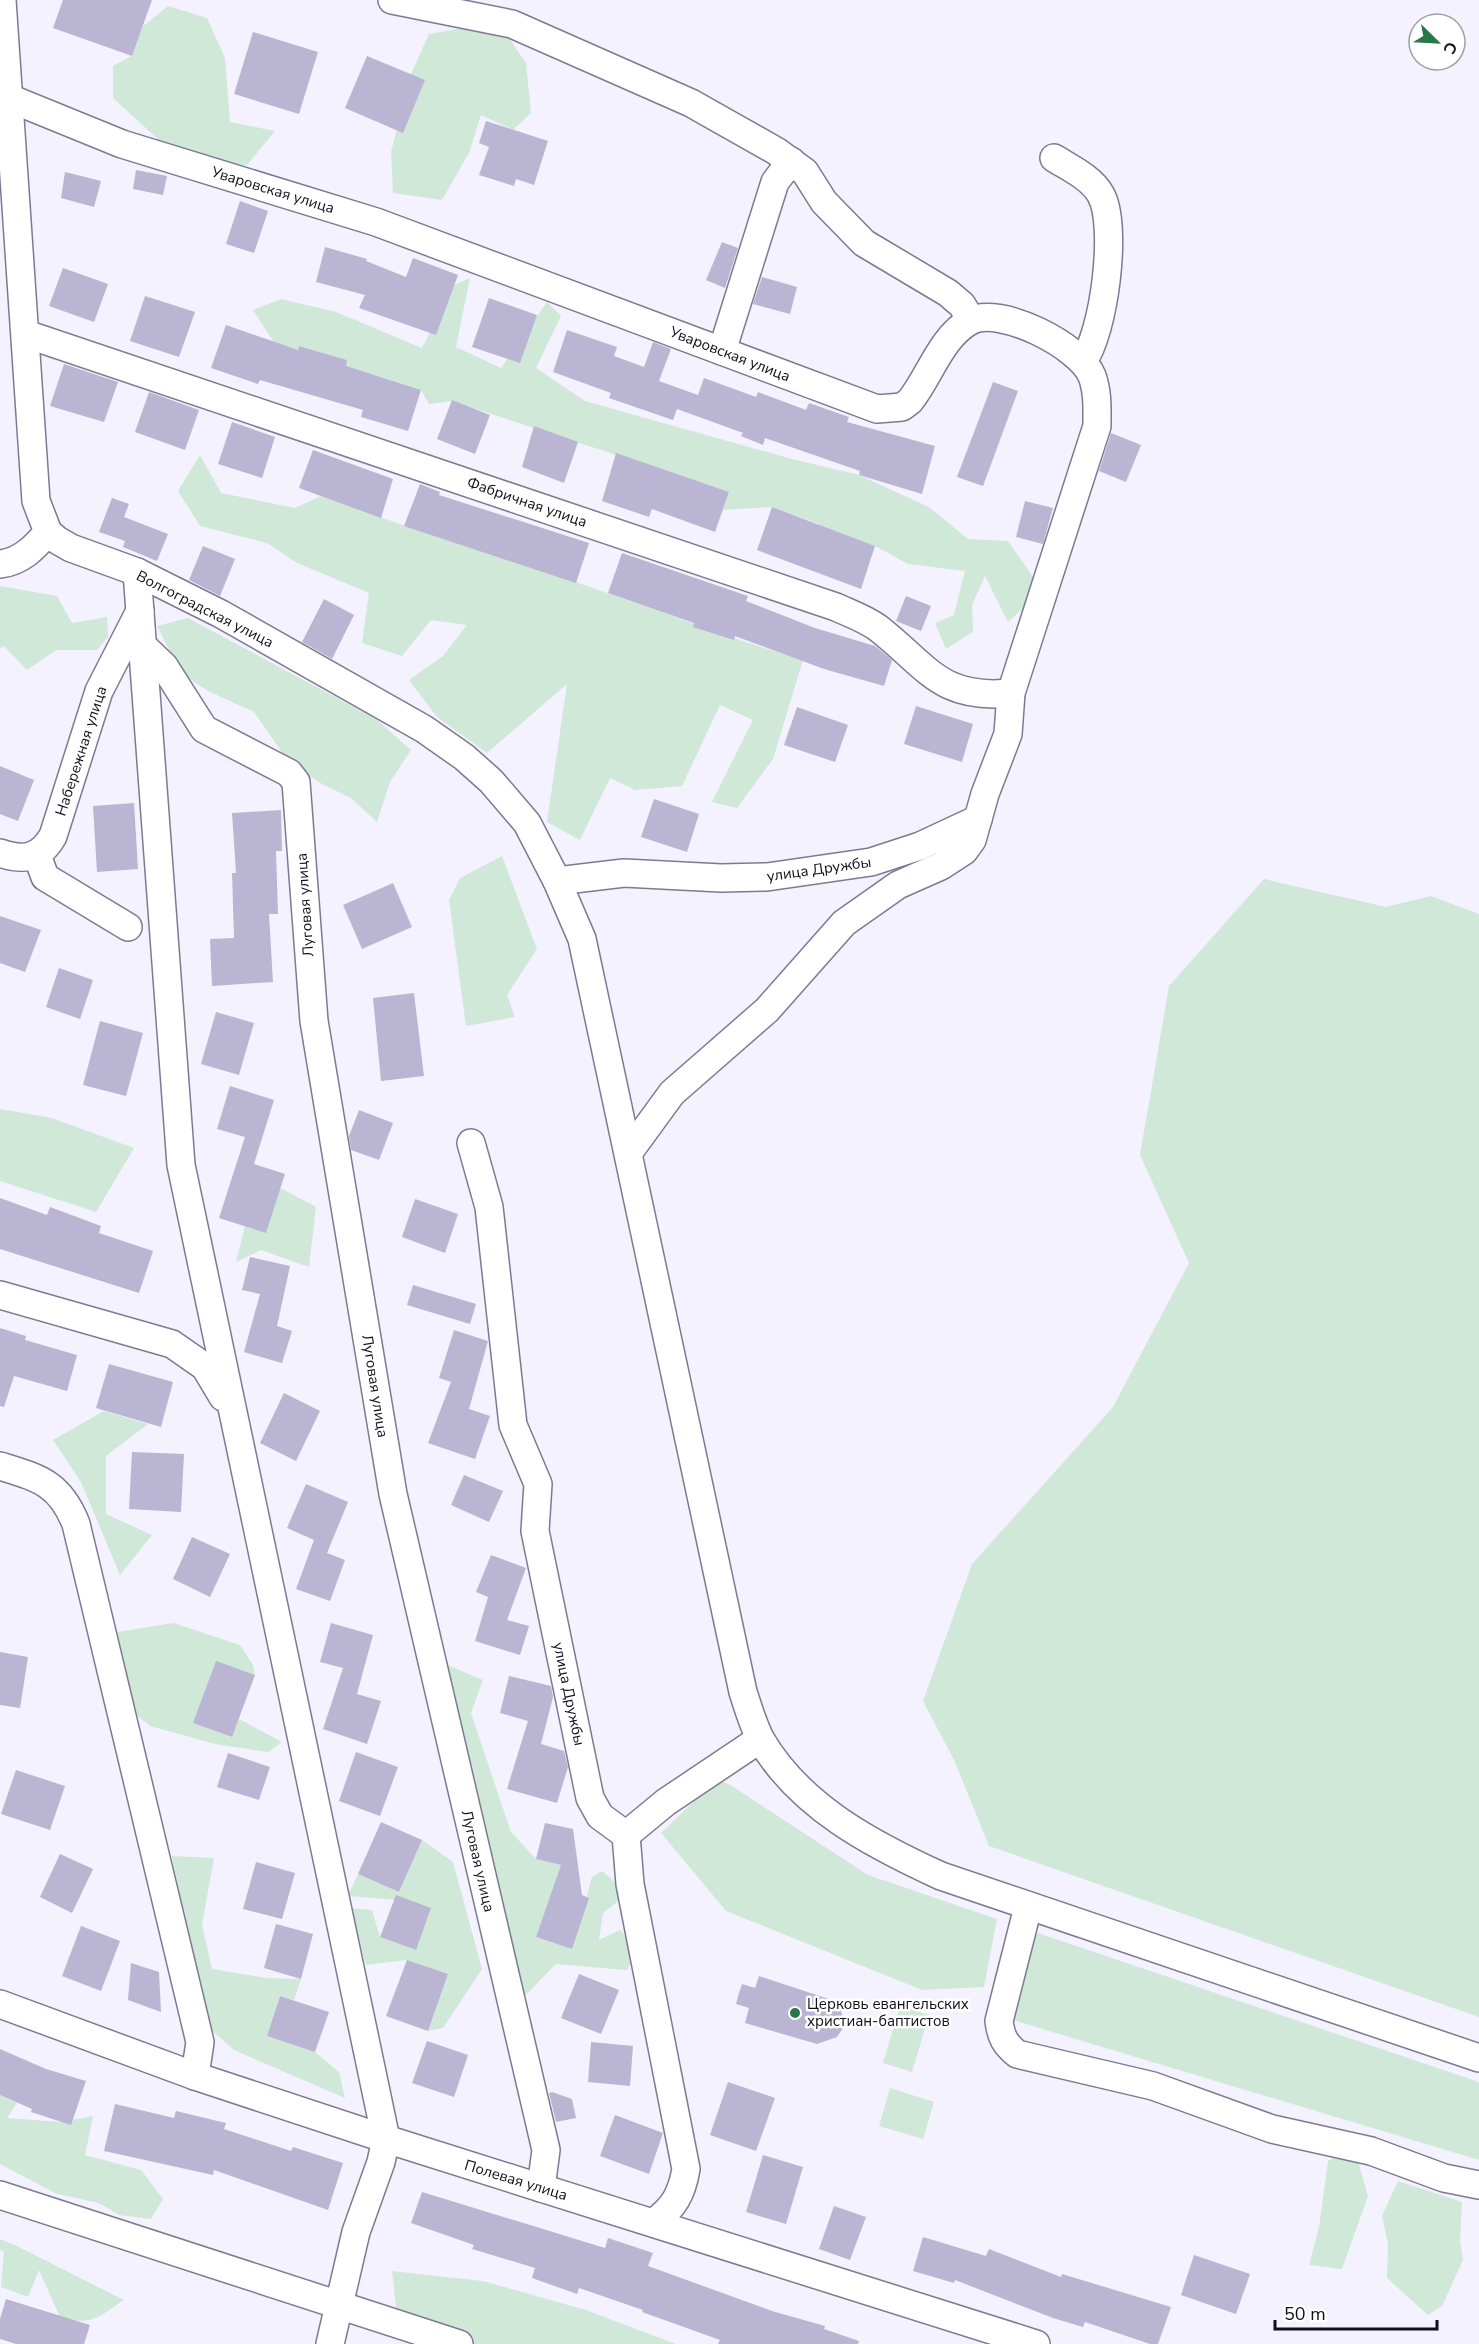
<svg xmlns="http://www.w3.org/2000/svg" width="1479" height="2344" font-family="'Nunito Sans',sans-serif">
	<rect width="100%" height="100%" fill="#f4f2fe"/>
	<g fill="#d0e8d8">
		<path d="M168 6 207 18 225 58 230 122 275 131 247 165 184 163 113 98V66L132 56 142 27Z"/>
		<path d="M498 22 526 63 531 113 513 130 481 115 469 153 442 200 393 193 391 152 411 74 429 34Z"/>
		<path d="M470 278 456 347 501 368 547 302 561 316 536 368 585 401 792 459 859 475 929 507 968 539 1008 541 1034 578 1030 602 1008 622 985 576 972 605 973 632 946 649 935 623 954 615 965 571 908 564 875 546 833 532 815 534 819 524 772 507 723 510 729 492 452 401 429 404 421 390 375 375 339 390 347 360 299 346 292 367 272 365 273 341 253 310 281 299 336 312 422 348 454 285Z"/>
		<path d="M200 455 221 493 295 508 321 496C424 534 528 565 631 601 688 621 744 643 803 660L773 759 737 808 712 802 753 720 720 705 682 786 635 790 610 778 580 840 547 822 567 684 487 753 437 717 409 680 443 656 467 625 431 620 402 656 362 643 369 593 297 563 267 543 200 526 178 491Z"/>
		<path d="M0 586 57 596 72 623 107 617 108 637 97 650H56L27 670 4 646 0 648Z"/>
		<path d="M188 618 376 719 411 750 390 782 377 822 351 798 322 784 288 761 254 712 208 691 181 673 157 626Z"/>
		<path d="M502 856 537 949 507 995 515 1017 466 1026 449 900 460 878Z"/>
		<path d="M1264 879 1386 907 1431 896 1479 914V2017L989 1846 954 1760 923 1701 972 1564 1113 1407 1189 1263 1140 1155 1169 986Z"/>
		<path d="M0 1109 52 1118 134 1148 96 1212 0 1181Z"/>
		<path d="M273 1184 316 1207 309 1267 261 1250 236 1262 245 1226 266 1233Z"/>
		<path d="M104 1411 148 1424 106 1456V1514L152 1535 120 1575 81 1482 53 1440Z"/>
		<path d="M174 1623 240 1645 253 1665 255 1675 194 1723 231 1737 239 1719 282 1742 268 1752 215 1744 150 1726 118 1701 117 1632Z"/>
		<path d="M445 1664 483 1680 471 1713 511 1832 536 1859 578 1869 574 1881 554 1886 536 1937 572 1949 592 1877 602 1871 628 1893 603 1913 599 1940 620 1930 639 1949 627 1970 556 1964 513 2008Z"/>
		<path d="M717 1779 732 1786 868 1875 997 1919 984 1987 922 1990 726 1911 661 1833Z"/>
		<path d="M422 1840 453 1862 482 1969 443 2028 428 2031 448 1974 407 1960 366 1965 350 1908 372 1910 380 1937 415 1950 431 1908 411 1901 348 1896 358 1874 399 1892Z"/>
		<path d="M172 1856 214 1858 202 1925 212 1969 266 1978 301 1979 294 2000 280 1996 267 2036 315 2052 339 2072 345 2098 234 2050 208 2027 192 1965Z"/>
		<path d="M1038 1933 1479 2082V2160L1009 2019 1020 1941Z"/>
		<path d="M900 2006 929 2015 912 2072 883 2063Z"/>
		<path d="M890 2088 934 2102 923 2139 879 2126Z"/>
		<path d="M0 2095 17 2103 7 2118 61 2122 93 2116 85 2155 141 2170 163 2199 151 2219 119 2215 99 2203 57 2194 0 2164Z"/>
		<path d="M1354 2147 1368 2196 1342 2269 1309 2265 1319 2227 1328 2161Z"/>
		<path d="M1398 2181 1462 2202 1460 2241 1463 2260 1442 2306 1428 2315 1387 2278 1388 2244 1382 2216Z"/>
		<path d="M0 2239 17 2246 124 2300C97 2318 92 2326 60 2317L39 2270 28 2297 1 2287 4 2251 0 2250Z"/>
		<path d="M392 2271 483 2281 586 2310 676 2344H462L398 2324Z"/>
	</g>
	<g fill="#bab5d2">
		<path d="M63 0H152L132 56 53 28Z"/>
		<path d="M253 32 318 52 299 114 234 94Z"/>
		<path d="M367 56 425 80 403 133 345 108Z"/>
		<path d="M486 121 548 141 534 185 516 179 514 186 479 175 489 147 479 143Z"/>
		<path d="M136 170 167 176 163 195 133 189Z"/>
		<path d="M65 172 101 181 94 207 61 198Z"/>
		<path d="M240 201 268 211 254 253 226 244Z"/>
		<path d="M722 242 738 248 725 288 706 280Z"/>
		<path d="M325 247 367 259 366 261 406 277 413 258 458 275 436 335 359 308 365 295 316 282Z"/>
		<path d="M63 268 108 284 94 322 49 306Z"/>
		<path d="M762 277 797 287 790 314 753 304Z"/>
		<path d="M145 296 195 312 179 357 130 341Z"/>
		<path d="M489 298 537 315 520 363 472 347Z"/>
		<path d="M226 325 298 350 299 346 347 360 346 366 421 390 408 431 361 417 363 410 260 380 258 384 211 368Z"/>
		<path d="M567 330 617 347 614 356 644 367 653 342 671 349 659 381 698 395 704 378 756 397 758 392 806 410 809 403 849 417 847 422 935 446 922 494 859 475 860 471 765 438 763 445 741 436 743 433 677 409 673 420 609 398 611 393 553 372Z"/>
		<path d="M64 364 118 382 104 422 50 406Z"/>
		<path d="M993 382 1018 391 983 486 957 477Z"/>
		<path d="M149 392 199 410 185 450 135 432Z"/>
		<path d="M452 400 490 415 475 454 437 439Z"/>
		<path d="M232 422 275 437 262 478 218 464Z"/>
		<path d="M534 426 578 442 564 483 522 467Z"/>
		<path d="M1111 433 1141 445 1126 482 1099 471Z"/>
		<path d="M313 450 393 479 381 518 299 488Z"/>
		<path d="M616 453 729 492 715 532 652 509 649 517 602 501Z"/>
		<path d="M420 484 440 492 439 495 589 543 576 583 404 526Z"/>
		<path d="M112 498 129 504 124 517 168 534 157 561 123 547 125 541 99 532Z"/>
		<path d="M1025 501 1053 508 1043 544 1016 537Z"/>
		<path d="M772 507 875 546 861 589 757 550Z"/>
		<path d="M203 546 235 559 220 596 189 580Z"/>
		<path d="M622 553 748 596 746 601 815 628 875 646 892 660 884 686 824 669 735 636 734 640 693 627 694 623 608 593Z"/>
		<path d="M906 596 931 606 921 631 896 621Z"/>
		<path d="M324 599 354 615 332 659 302 642Z"/>
		<path d="M916 706 973 724 962 762 904 744Z"/>
		<path d="M797 707 848 725 835 762 784 745Z"/>
		<path d="M0 766 34 780 18 821 0 814Z"/>
		<path d="M654 799 699 814 687 852 641 837Z"/>
		<path d="M134 803 138 869 97 872 93 806Z"/>
		<path d="M281 810 282 851H276L278 914H269L273 982 212 986 210 939 234 938 232 873H236L232 813Z"/>
		<path d="M393 883 412 927 362 949 343 905Z"/>
		<path d="M0 916 41 930 25 972 0 963Z"/>
		<path d="M59 968 93 980 80 1019 46 1007Z"/>
		<path d="M414 993 424 1076 381 1081 373 998Z"/>
		<path d="M216 1012 254 1023 239 1075 201 1064Z"/>
		<path d="M100 1021 143 1033 126 1096 83 1085Z"/>
		<path d="M230 1086 274 1100 254 1164 285 1174 266 1233 219 1218 245 1137 217 1129Z"/>
		<path d="M359 1110 393 1123 379 1160 351 1150 349 1136Z"/>
		<path d="M0 1198 47 1215 50 1207 101 1226 99 1233 153 1251 139 1293 0 1249Z"/>
		<path d="M415 1199 458 1214 445 1253 402 1237Z"/>
		<path d="M250 1257 290 1266 277 1326 292 1331 282 1363 244 1352 260 1294 242 1290Z"/>
		<path d="M413 1285 476 1304 470 1324 407 1305Z"/>
		<path d="M0 1328 26 1336 25 1340 77 1355 67 1391 14 1376 4 1407 0 1406Z"/>
		<path d="M454 1330 488 1341 469 1409 490 1416 475 1459 428 1443 451 1382 439 1378Z"/>
		<path d="M109 1364 173 1382 161 1427 96 1408Z"/>
		<path d="M284 1393 320 1411 296 1461 260 1443Z"/>
		<path d="M132 1452 184 1454 181 1512 129 1509Z"/>
		<path d="M464 1475 503 1491 489 1522 451 1505Z"/>
		<path d="M306 1484 348 1502 327 1553 345 1560 330 1601 296 1589 314 1540 287 1528Z"/>
		<path d="M192 1537 230 1554 210 1597 173 1579Z"/>
		<path d="M491 1555 526 1568 507 1620 529 1626 520 1655 475 1641 488 1597 476 1592Z"/>
		<path d="M331 1623 373 1635 357 1694 381 1701 367 1744 323 1729 343 1668 320 1662Z"/>
		<path d="M0 1652 28 1657 20 1708 0 1705Z"/>
		<path d="M216 1661 255 1675 232 1737 193 1723Z"/>
		<path d="M509 1676 551 1686 553 1697 541 1744 564 1751 568 1767 557 1803 507 1789 528 1721 500 1713Z"/>
		<path d="M356 1752 398 1767 380 1816 339 1801Z"/>
		<path d="M228 1753 270 1767 259 1800 217 1787Z"/>
		<path d="M16 1770 65 1786 50 1830 1 1814Z"/>
		<path d="M381 1822 422 1840 399 1892 358 1874Z"/>
		<path d="M545 1823 573 1829 582 1895 589 1898 572 1949 536 1937 561 1865 536 1859Z"/>
		<path d="M60 1854 93 1869 72 1913 40 1897Z"/>
		<path d="M256 1862 295 1873 282 1919 243 1909Z"/>
		<path d="M396 1895 431 1908 416 1950 380 1937Z"/>
		<path d="M276 1924 313 1934 301 1979 264 1968Z"/>
		<path d="M81 1926 120 1941 101 1991 62 1976Z"/>
		<path d="M407 1960 448 1974 428 2031 386 2016Z"/>
		<path d="M131 1963 159 1972 161 2012 128 2000Z"/>
		<path d="M579 1974 619 1990 601 2034 561 2018Z"/>
		<path d="M759 1976 832 2000 840 2007 843 2018V2028L837 2037 817 2044 745 2023 749 2008 736 2004 739 1993 742 1984 755 1988Z"/>
		<path d="M280 1996 329 2012 315 2052 267 2036Z"/>
		<path d="M427 2041 468 2055 454 2097 412 2083Z"/>
		<path d="M591 2042 633 2046 630 2086 588 2082Z"/>
		<path d="M0 2049 46 2069 86 2081 71 2125 31 2112 32 2109 0 2095Z"/>
		<path d="M728 2082 775 2098 756 2151 710 2135Z"/>
		<path d="M552 2092 572 2099 576 2118 556 2122 549 2093Z"/>
		<path d="M115 2104 174 2118 176 2111 226 2123 224 2129 291 2151 293 2147 343 2163 328 2210 214 2170 213 2175 104 2151Z"/>
		<path d="M615 2115 663 2133 649 2174 600 2156Z"/>
		<path d="M763 2155 803 2167 786 2224 746 2212Z"/>
		<path d="M422 2192 605 2248 608 2238 653 2253 648 2266 772 2311 825 2326 824 2329 859 2341 858 2344H718L720 2340 642 2312 643 2310 579 2288 577 2294 532 2278 535 2268 472 2249 474 2245 411 2223Z"/>
		<path d="M834 2206 866 2217 850 2260 819 2249Z"/>
		<path d="M923 2237 986 2256 989 2249 1061 2277 1062 2274 1171 2307 1158 2344H1150L1085 2322 1083 2327 1053 2318 955 2280 954 2283 913 2271Z"/>
		<path d="M1194 2255 1250 2274 1236 2314 1181 2295Z"/>
		<path d="M6 2299 90 2325 84 2344H16L0 2339V2319Z"/>
	</g>
	<g fill="none" stroke-linecap="round" stroke-linejoin="round">
		<defs>
			<g id="minor">
				<path d="M2 0 36 501 48 532 57 540 71 548 137 572 221 614 424 729 464 757 491 781 527 823 557 881 582 939 743 1692C748 1707 753 1725 761 1740 800 1807 873 1845 941 1876L1479 2058"/>
				<path d="M392 0 512 24 691 103 776 151 805 172 824 202 864 243 948 293 962 305 971 320"/>
				<path d="M9 98 122 144 376 222 877 409 902 407 910 401C930 376 941 337 970 321 1000 305 1080 346 1092 376 1098 392 1097 410 1097 426L1011 693 1008 734 985 794 978 819 920 846 871 862 767 877 721 878 624 873 557 881"/>
				<path d="M1054 158C1070 168 1092 178 1101 195 1118 226 1104 333 1083 361"/>
				<path d="M26 334 836 607C849 613 866 619 878 628 928 667 940 700 1011 693"/>
				<path d="M722 351 775 182 791 161"/>
				<path d="M0 564C21 562 35 547 48 532"/>
				<path d="M137 572 181 1165 386 2139 381 2162 356 2232 330 2344"/>
				<path d="M143 646 164 666 204 729 289 773 296 782 314 1021 393 1494 546 2150 541 2188"/>
				<path d="M0 853C23 861 40 859 53 836L99 691 140 611"/>
				<path d="M37 855 45 877 128 927"/>
				<path d="M471 1143 489 1207 513 1425 538 1484 535 1531 590 1798 600 1816 626 1835 630 1884 686 2169C682 2193 674 2208 654 2222"/>
				<path d="M629 1152 672 1093 767 1010 844 923 898 885 941 866 964 851 972 840 978 819"/>
				<path d="M0 1295 172 1344 205 1367 223 1397"/>
				<path d="M0 1466C39 1478 60 1483 76 1524L200 2042 195 2076"/>
				<path d="M626 1835 666 1802 760 1739"/>
				<path d="M1028 1907 999 2021C1001 2037 1005 2044 1017 2054L1153 2086 1272 2129 1371 2151 1444 2178 1479 2185"/>
				<path d="M0 2004 195 2076 386 2139 1036 2344"/>
				<path d="M0 2195 459 2344"/>
			</g>
		</defs>
		<use href="#minor" stroke="#7d7993" stroke-width="30"/>
		<use href="#minor" stroke="#fff" stroke-width="27"/>
	</g>
	<circle fill="#287747" stroke="#fff" stroke-width="2" cx="795" cy="2013" r="6"/>
	<g text-anchor="middle" dominant-baseline="central" stroke-width="5" stroke-linejoin="round" paint-order="stroke">
		<g font-size="15" fill="#100e18" stroke="#fff">
			<text transform="translate(273 190) rotate(17)">Уваровская улица</text>
			<text transform="translate(730 354) rotate(21)">Уваровская улица</text>
			<text transform="translate(527 502) rotate(19)">Фабричная улица</text>
			<text transform="translate(205 609) rotate(27)">Волгоградская улица</text>
			<text transform="translate(81 751) rotate(-72)">Набережная улица</text>
			<text transform="translate(819 869) rotate(-8)">улица Дружбы</text>
			<text transform="translate(305 905) rotate(-94)">Луговая улица</text>
			<text transform="translate(375 1386) rotate(81)">Луговая улица</text>
			<text transform="translate(569 1694) rotate(78)">улица Дружбы</text>
			<text transform="translate(478 1861) rotate(77)">Луговая улица</text>
			<text transform="translate(516 2180) rotate(17)">Полевая улица</text>
		</g>
		<g font-size="15" fill="#100e18" stroke="#fff" text-anchor="start">
			<text x="807" y="2004">Церковь евангельских<tspan x="807" dy="17">христиан-баптистов</tspan></text>
		</g>
	</g>
	<g transform="translate(1437 42) rotate(114)"><circle r="28" fill="#ffffff" stroke="#9f9fa3" stroke-width="1.5"/>
	<path d="M0-4.5L10 22L0 15L-10 22Z" fill="#287747"/>
	<text y="-9" font-size="16" font-weight="bold" text-anchor="middle" fill="#100e18">С</text>
	</g>
	<path d="M1275 2320v9h162v-9" fill="none" stroke="#100e18" stroke-width="3"/>
	<text x="1284" y="2320" font-size="18" fill="#100e18" stroke="#ffffff" stroke-width="4.5" paint-order="stroke">50 m</text>
</svg>
